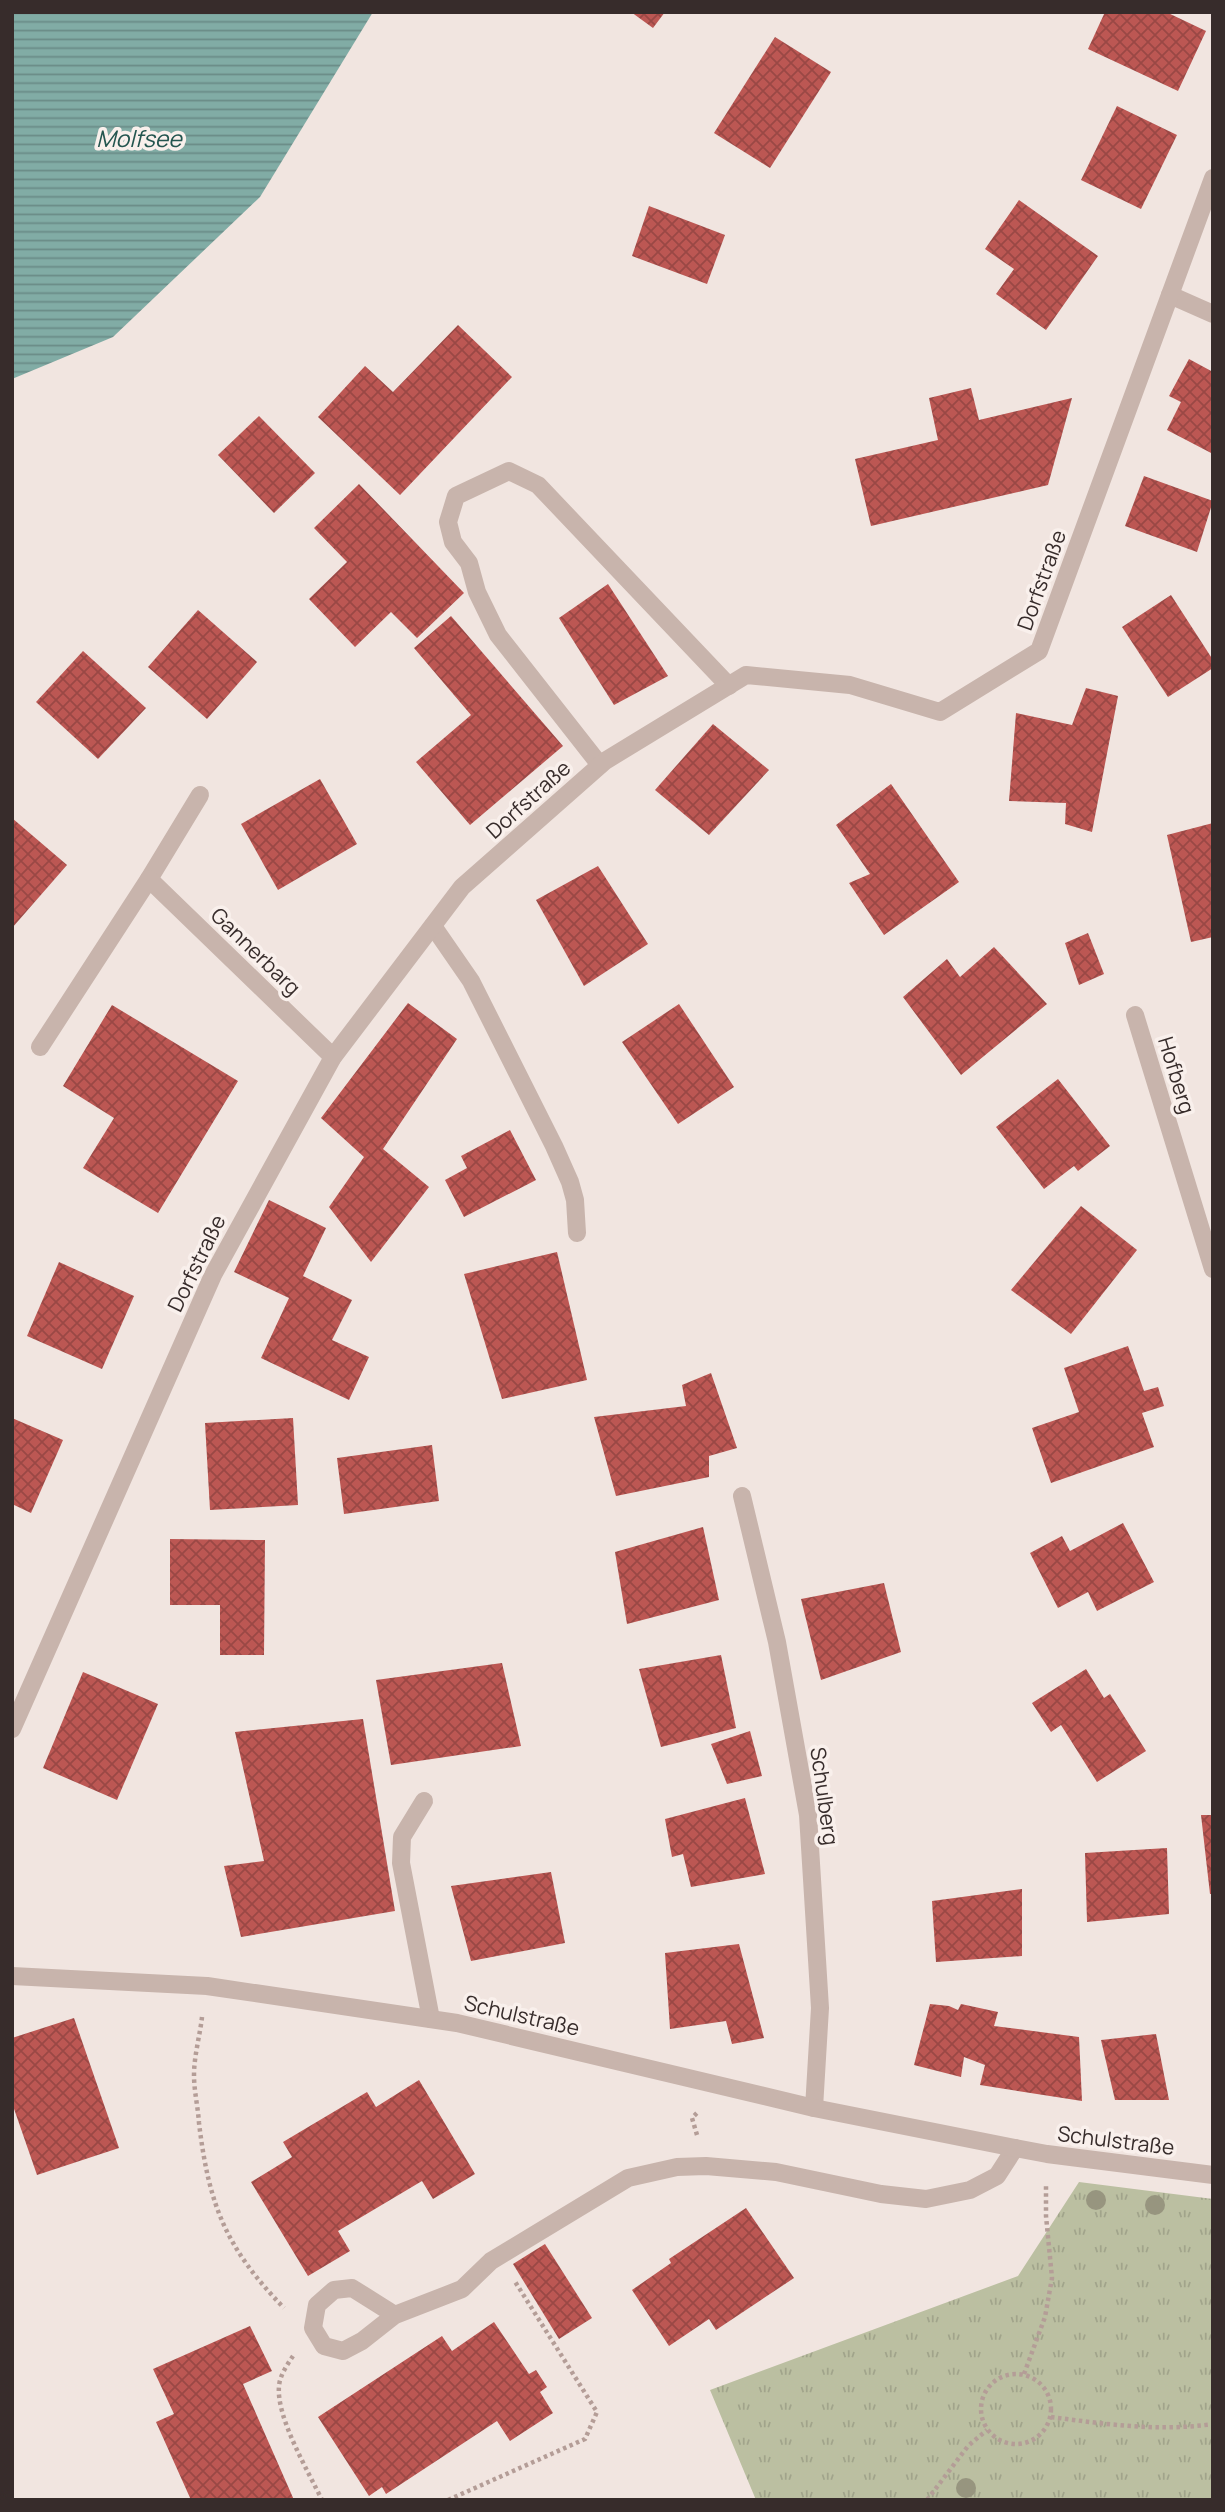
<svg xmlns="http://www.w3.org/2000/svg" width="1225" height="2512" font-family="Manrope,sans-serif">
	<defs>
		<pattern id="park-tufts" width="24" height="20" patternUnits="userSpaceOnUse" patternTransform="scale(1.75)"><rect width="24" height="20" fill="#bbbfa1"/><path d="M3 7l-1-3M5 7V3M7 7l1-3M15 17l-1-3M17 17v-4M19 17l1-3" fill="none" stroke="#a1a48b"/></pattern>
		<pattern id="water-rules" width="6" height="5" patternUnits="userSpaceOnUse" patternTransform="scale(1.75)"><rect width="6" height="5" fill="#81aca5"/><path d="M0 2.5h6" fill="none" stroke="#6a8c87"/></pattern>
		<pattern id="building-cross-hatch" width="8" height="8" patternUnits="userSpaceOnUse" patternTransform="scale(1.75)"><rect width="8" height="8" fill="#bc5753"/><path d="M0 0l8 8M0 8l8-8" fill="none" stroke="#9a4845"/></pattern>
	</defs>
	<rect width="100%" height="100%" fill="#f1e5e0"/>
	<path fill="url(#park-tufts)" d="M1079 2182 1213 2199V2500H756L710 2390 1018 2276Z"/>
	<path fill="url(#water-rules)" d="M12 12H373L260 197 113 337 12 379Z"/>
	<g fill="url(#building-cross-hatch)">
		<path d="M631 12H665L653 28Z"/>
		<path d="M1105 12H1166L1206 31 1178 91 1088 49Z"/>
		<path d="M775 37 831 72 770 168 714 133Z"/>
		<path d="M1117 106 1177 135 1141 209 1081 180Z"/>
		<path d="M1019 200 1098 256 1046 330 996 294 1014 269 985 249Z"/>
		<path d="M649 206 725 235 707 284 632 256Z"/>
		<path d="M458 325 512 377 400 495 318 417 365 366 393 392Z"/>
		<path d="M1189 359 1213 372V454L1167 430 1181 402 1169 396Z"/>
		<path d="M971 388 979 420 1072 398 1048 485 871 526 855 459 938 440 929 398Z"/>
		<path d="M259 416 315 473 274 513 218 455Z"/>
		<path d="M1144 476 1213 501 1197 552 1125 526Z"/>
		<path d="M359 484 464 593 417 638 391 612 355 647 309 599 347 562 314 528Z"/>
		<path d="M608 584 668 676 614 705 559 618Z"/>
		<path d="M1171 595 1213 660V668L1168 697 1122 627Z"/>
		<path d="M198 610 257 662 207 719 148 667Z"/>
		<path d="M451 616 563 746 470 825 416 762 471 715 414 648Z"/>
		<path d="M83 651 146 708 98 759 36 702Z"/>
		<path d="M1086 688 1118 696 1092 832 1065 824 1066 803 1009 801 1016 713 1072 725Z"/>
		<path d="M713 724 769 770 709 835 655 790Z"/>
		<path d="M320 779 357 844 278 890 241 824Z"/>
		<path d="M891 784 959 882 884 935 849 883 870 874 836 825Z"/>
		<path d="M12 818 67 865 12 928Z"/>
		<path d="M1213 823V937L1191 942 1167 835Z"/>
		<path d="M598 866 648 944 584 986 536 900Z"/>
		<path d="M1088 933 1104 974 1079 985 1065 943Z"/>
		<path d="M994 947 1047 1004 961 1075 903 997 947 959 960 977Z"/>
		<path d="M408 1003 457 1039 383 1149 429 1187 371 1262 329 1207 364 1157 321 1118Z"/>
		<path d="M679 1004 734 1087 678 1124 622 1042Z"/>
		<path d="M112 1005 238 1081 158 1213 83 1168 114 1118 63 1086Z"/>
		<path d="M1058 1079 1110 1146 1078 1171 1074 1166 1044 1189 996 1127Z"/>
		<path d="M510 1130 536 1180 464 1217 445 1180 467 1168 461 1156Z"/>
		<path d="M269 1200 326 1228 303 1276 352 1300 332 1340 369 1357 349 1400 261 1358 289 1298 234 1272Z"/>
		<path d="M1081 1206 1137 1250 1071 1334 1011 1290Z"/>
		<path d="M557 1252 587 1380 502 1399 464 1274Z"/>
		<path d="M59 1262 134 1296 102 1369 27 1336Z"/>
		<path d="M1128 1346 1144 1391 1158 1387 1164 1406 1142 1413 1154 1447 1051 1483 1032 1428 1079 1412 1064 1368Z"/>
		<path d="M711 1373 737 1448 709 1456V1477L616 1496 594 1417 686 1406 682 1385Z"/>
		<path d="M12 1418 63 1440 31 1513 12 1504Z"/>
		<path d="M293 1418 298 1505 210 1510 205 1423Z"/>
		<path d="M432 1445 439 1501 344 1514 337 1458Z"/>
		<path d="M1123 1523 1154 1582 1097 1611 1088 1592 1058 1608 1030 1553 1062 1536 1070 1551Z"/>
		<path d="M703 1527 719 1600 627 1624 615 1552Z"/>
		<path d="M170 1539 265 1540 264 1655H220V1605H170Z"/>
		<path d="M884 1583 901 1652 821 1680 801 1599Z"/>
		<path d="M721 1655 736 1728 661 1747 639 1669Z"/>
		<path d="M502 1663 521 1746 391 1765 376 1680Z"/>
		<path d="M1086 1669 1104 1698 1110 1694 1146 1751 1097 1782 1061 1725 1051 1732 1032 1703Z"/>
		<path d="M83 1672 158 1704 117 1800 43 1768Z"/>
		<path d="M363 1719 395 1911 241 1937 224 1866 264 1861 235 1732Z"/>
		<path d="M750 1731 762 1776 727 1784 711 1744Z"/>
		<path d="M745 1798 765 1874 691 1887 683 1854 672 1857 665 1819Z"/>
		<path d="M1201 1815H1213V1894H1210Z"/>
		<path d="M1167 1848 1169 1914 1087 1922 1085 1853Z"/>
		<path d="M551 1872 565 1943 471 1961 451 1886Z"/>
		<path d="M1022 1889V1956L936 1962 932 1901Z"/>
		<path d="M739 1944 764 2038 732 2044 726 2021 670 2029 665 1953Z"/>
		<path d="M930 2004 949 2006 958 2010 961 2004 998 2012 994 2026 1079 2037 1082 2101 980 2085 985 2065 964 2057 961 2077 914 2065Z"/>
		<path d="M74 2018 119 2148 37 2175 12 2103V2038Z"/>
		<path d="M1156 2034 1169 2100H1115L1101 2040Z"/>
		<path d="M419 2080 475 2174 433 2199 422 2181 338 2231 350 2251 308 2276 251 2182 292 2157 283 2142 367 2092 376 2107Z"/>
		<path d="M746 2208 794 2278 716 2330 709 2319 669 2346 632 2290 671 2263 669 2259Z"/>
		<path d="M545 2244 592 2318 559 2339 513 2264Z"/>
		<path d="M494 2322 529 2374 536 2370 547 2387 540 2392 553 2413 510 2441 497 2421 386 2494 382 2487 369 2496 318 2417 442 2336 452 2351Z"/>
		<path d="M250 2326 272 2371 243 2384 294 2500H191L156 2422 174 2414 153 2369Z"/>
	</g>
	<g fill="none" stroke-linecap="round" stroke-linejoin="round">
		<g stroke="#b49d97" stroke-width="4.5" stroke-dasharray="3.5 3.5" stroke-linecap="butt">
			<path d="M202 2017C200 2035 194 2056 194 2075 194 2091 198 2107 199 2123 209 2206 226 2248 284 2308"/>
			<path d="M697 2135 692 2118 698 2112"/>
			<path d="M293 2356C287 2365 280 2375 279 2386 276 2417 308 2471 322 2500"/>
			<circle cx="1016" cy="2409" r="35"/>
			<path d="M1024 2374 1045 2317 1052 2278 1046 2216V2184"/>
			<path d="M1051 2417C1105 2424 1158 2432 1213 2424"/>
			<path d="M448 2500 585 2439 597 2412 514 2280"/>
			<path d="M927 2500 968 2446 987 2430"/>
		</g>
		<g stroke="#c8b4ac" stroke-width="18">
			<path d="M600 765 498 635 477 592 469 563 453 542 448 522 456 496 509 471 538 485 729 686"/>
			<path d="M433 926 471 981 554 1146 570 1182 575 1200 577 1233"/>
			<path d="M424 1801 402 1837 401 1863 431 2019"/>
			<path d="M395 2315 362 2341 343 2351 324 2346 313 2328 317 2305 334 2290 352 2288 395 2315 462 2289 491 2261 628 2178 677 2167 706 2166 776 2172 881 2194 926 2199 970 2190 997 2176 1015 2148"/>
		</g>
		<g stroke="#c8b4ac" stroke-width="18">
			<path d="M1170 295 1213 314"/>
			<path d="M149 879 200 795"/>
			<path d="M1135 1015 1213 1269"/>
			<path d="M40 1047 149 879 333 1057"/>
			<path d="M742 1496 777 1642 808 1815 820 2008 814 2108"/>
			<path d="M12 1729 213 1275 333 1057 462 887 605 761 746 675 850 685 940 712 1039 651 1213 178"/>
			<path d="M12 1976 207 1986 457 2023 814 2108 1015 2148 1047 2154 1213 2175"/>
		</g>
	</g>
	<g fill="#97957f">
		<circle cx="1096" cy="2200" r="10"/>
		<circle cx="1155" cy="2205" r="10"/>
		<circle cx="966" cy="2488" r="10"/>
	</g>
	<g text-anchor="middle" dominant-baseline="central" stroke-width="7" stroke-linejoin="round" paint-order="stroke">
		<g font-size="21" fill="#372c2b" stroke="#f9f0ec">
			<text transform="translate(1041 580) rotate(-70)">Dorfstraße</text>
			<text transform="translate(528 799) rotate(-42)">Dorfstraße</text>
			<text transform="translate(256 951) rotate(44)">Gannerbarg</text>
			<text transform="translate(1177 1075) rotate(73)">Hofberg</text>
			<text transform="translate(196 1263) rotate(-64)">Dorfstraße</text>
			<text transform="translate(825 1796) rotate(82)">Schulberg</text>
			<text transform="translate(522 2015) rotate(13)">Schulstraße</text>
			<text transform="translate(1116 2140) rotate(7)">Schulstraße</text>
		</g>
		<g font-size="23" font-style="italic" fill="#23554f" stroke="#f9f0ec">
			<text x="139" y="138">Molfsee</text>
		</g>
	</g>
	<rect width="1225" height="2512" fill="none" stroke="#372c2b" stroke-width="28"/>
</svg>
